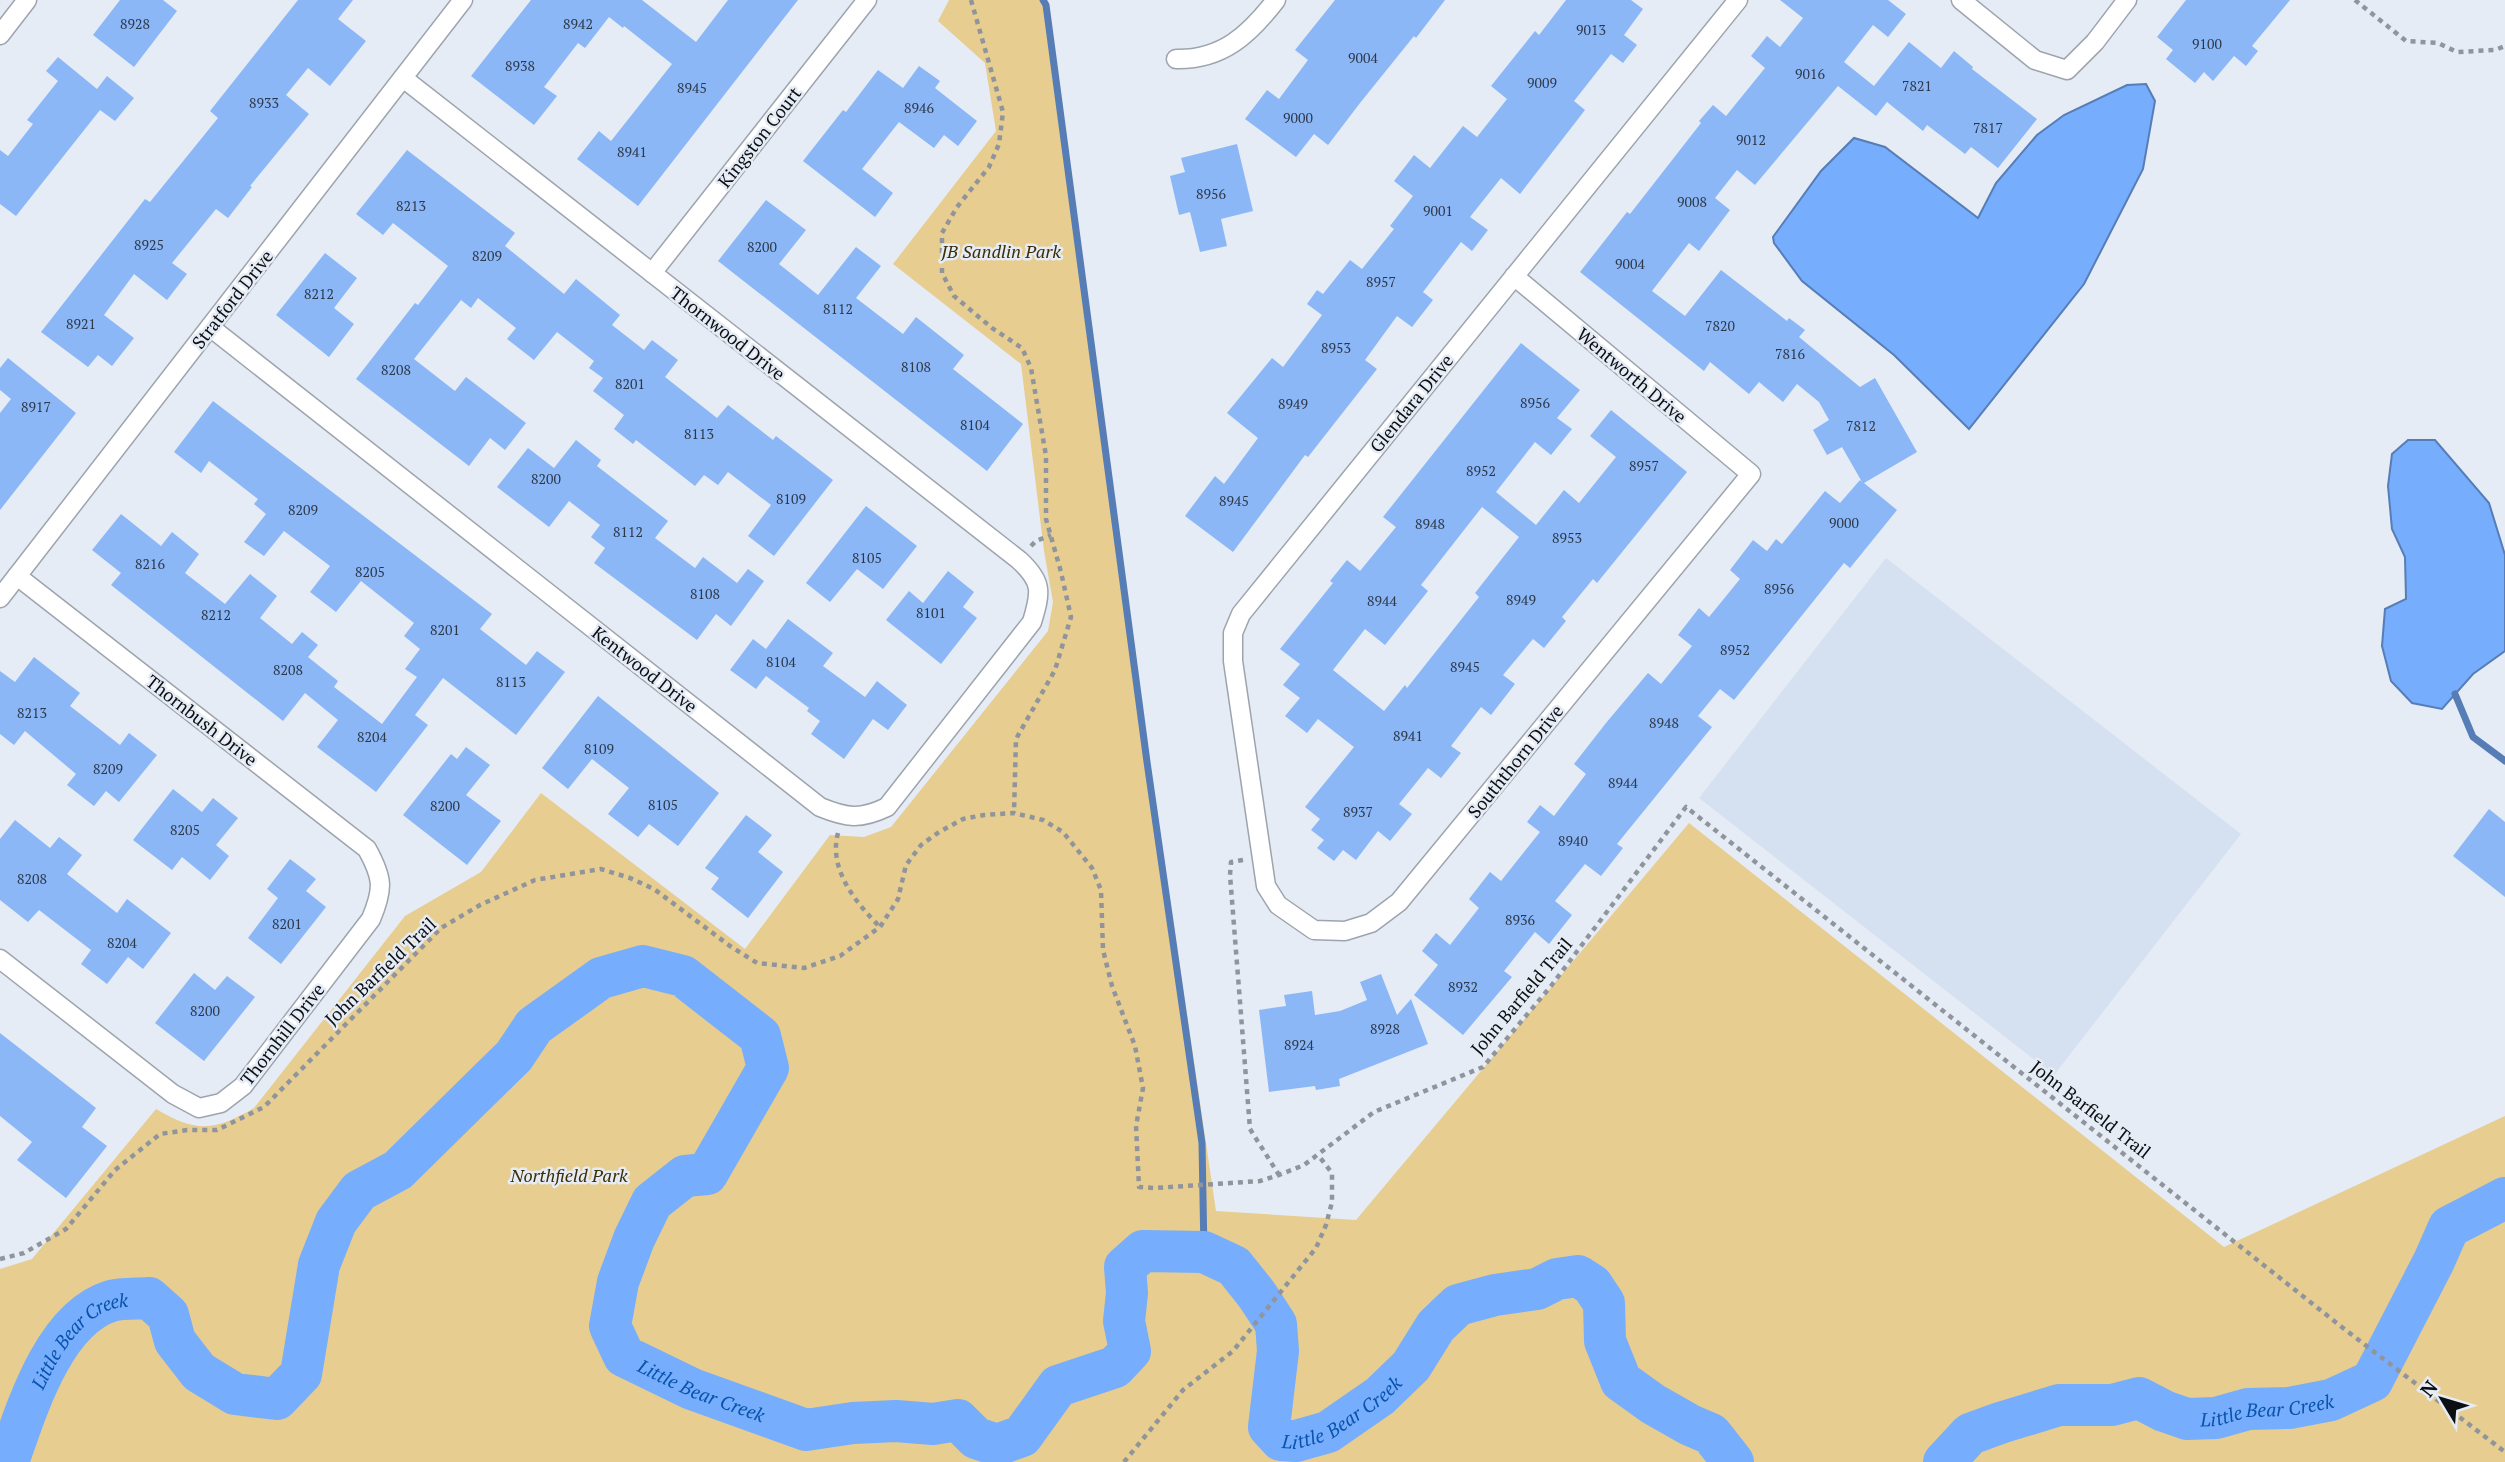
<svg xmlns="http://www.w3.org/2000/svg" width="2505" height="1462" font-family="'PT Serif',serif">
	<rect width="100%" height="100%" fill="#e5ecf6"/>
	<path fill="#d5e1f0" d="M1886 558 2241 834 2054 1075 1699 798Z"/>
	<path fill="#e7cd8f" d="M949 0H1043L1046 5 1116 533 1216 1211 1356 1220 1689 823 2224 1247 2505 1116V1462H0V1269L32 1259 156 1109C196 1133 215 1131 254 1108L405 916 481 872 541 793 745 949 830 835 864 837 891 827 1048 631 1053 602 1044 551 1021 364 893 264 996 131 985 63 938 21Z"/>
	<g fill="#76adfc" stroke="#567db6" stroke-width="2">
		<path d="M2146 84 2155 101 2143 169 2084 284 1969 429 1894 355 1802 281 1774 243 1773 237 1821 171 1854 138 1885 147 1978 218 1996 183 2037 135 2064 115 2127 85Z"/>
		<path d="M2408 440H2435L2489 503 2505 555V651L2473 674 2442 709 2412 703 2391 681 2382 646 2385 609 2406 599 2405 557 2392 529 2388 486 2392 454Z"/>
	</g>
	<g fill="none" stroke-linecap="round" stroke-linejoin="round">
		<g stroke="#567db6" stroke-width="7">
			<path d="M1043 0 1046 5 1147 762 1202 1143 1204 1252"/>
			<path d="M2455 694 2473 737 2505 761"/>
		</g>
		<g stroke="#76adfc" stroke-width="42">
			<path id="s1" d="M8 1462C26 1411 53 1319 111 1301 122 1298 137 1299 149 1298L168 1315 175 1341 199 1372 235 1394 277 1399 301 1374 319 1265 336 1222 359 1191 398 1170 514 1056 534 1026 601 978 643 966 683 976 760 1036 768 1068 707 1174 685 1176 652 1202 634 1239 618 1282 610 1326 624 1356 692 1389 806 1430 853 1423 896 1421 933 1424 958 1420 976 1438 997 1445 1022 1436 1058 1386 1115 1367 1130 1351 1124 1321 1127 1293 1125 1267 1143 1251 1204 1252 1234 1266 1257 1295 1276 1324 1278 1351 1269 1427 1281 1440 1296 1441 1328 1432 1380 1396 1411 1366 1436 1326 1458 1305 1495 1295 1537 1289 1557 1279 1578 1276 1592 1285 1604 1303 1605 1341 1621 1381 1653 1404 1690 1425 1711 1434 1733 1462"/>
			<path id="s2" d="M1944 1462 1970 1434 2000 1423 2059 1405H2112L2139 1398 2164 1411 2187 1419 2216 1418 2248 1409 2289 1408 2331 1400 2372 1381 2434 1261 2449 1227 2505 1198"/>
		</g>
	</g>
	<g fill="#8bb7f6" fill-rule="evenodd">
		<path d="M120 0H163L177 11 134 67 93 35Z"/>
		<path d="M298 0H353L338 19 366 41 330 86 308 68 286 95 309 114 250 186 252 187 228 218 216 209 172 263 187 274 167 300 134 274 104 315 134 338 112 366 98 355 88 367 41 332 145 199 150 202 218 118 210 111Z"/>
		<path d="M531 0H642L696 42 728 0H798L638 206 577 159 599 131 611 141 672 64 624 26 623 28 609 17 585 48 578 43 544 87 557 96 534 125 471 76Z"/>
		<path d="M1335 0H1445L1416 38 1414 36 1360 103 1328 145 1314 134 1296 157 1245 119 1267 90 1279 99 1308 60 1295 50Z"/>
		<path d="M1566 0H1631L1643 9 1624 35 1637 45 1623 63 1611 54 1574 101 1585 110 1520 194 1501 178 1470 217 1488 230 1472 251 1461 242 1423 292 1433 300 1412 327 1397 316 1365 360 1377 369 1308 457 1305 455 1233 552 1185 516 1215 476 1224 484 1258 438 1227 413 1272 358 1283 367 1322 315 1307 304 1317 290 1323 294 1350 260 1362 269 1394 229 1390 226 1413 196 1394 181 1414 155 1430 168 1463 126 1477 137 1507 99 1491 86 1535 31 1539 35Z"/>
		<path d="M1780 0H1888L1906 14 1888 37 1873 25 1844 62 1874 86 1909 42 1941 68 1954 51 1973 67 1972 69 2037 119 1998 168 1971 147 1965 154 1927 125 1923 131 1887 102 1876 116 1838 86 1755 185 1737 170 1715 198 1730 210 1699 251 1689 243 1652 291 1685 316 1721 270 1787 321 1789 318 1805 330 1799 337 1860 387 1875 378 1917 452 1864 483 1897 510 1850 568 1844 563 1734 700 1720 689 1698 716 1712 727 1617 844 1623 848 1601 876 1585 864 1555 901 1572 915 1549 944 1535 932 1504 971 1512 977 1463 1035 1414 995 1438 965 1422 951 1436 933 1450 945 1479 908 1469 899 1490 872 1501 881 1540 832 1527 822 1540 805 1554 816 1586 774 1574 764 1606 723 1648 673 1661 684 1692 646 1678 635 1699 608 1709 617 1740 579 1730 570 1753 540 1767 551 1776 539 1782 544 1825 491 1840 503 1860 480 1862 482 1842 447 1827 455 1813 430 1829 420 1819 402 1797 384 1783 402 1759 382 1749 394 1710 362 1704 371 1580 272 1627 212 1630 214 1701 123 1699 121 1713 105 1726 116 1765 68 1751 56 1767 36 1780 47 1803 18Z"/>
		<path d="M2186 0H2290L2252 46 2258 51 2246 66 2234 56 2213 81 2204 72 2195 83 2166 59 2173 50 2157 37Z"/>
		<path d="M58 57 97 89 107 76 134 98 115 121 100 110 16 216 0 204V150L8 156 33 124 27 120 58 81 46 71Z"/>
		<path d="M919 66 940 81 935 88 977 121 958 146 944 135 934 148 899 122 862 169 893 193 875 217 803 161 843 110 846 112 878 70 903 88Z"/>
		<path d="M1237 144 1253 211 1221 219 1227 246 1200 252 1190 212 1179 215 1170 176 1185 172 1181 158Z"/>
		<path d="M407 150 515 233 505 246 564 294 576 279 620 315 612 325 644 350 652 340 678 360 665 377 717 418 728 405 773 440 776 436 833 480 774 556 748 536 771 505 728 472 718 485 704 475 695 486 636 440 633 444 614 429 624 415 593 391 603 378 589 368 594 361 557 332 534 360 507 339 516 328 478 298 471 308 461 300 414 359 455 391 466 377 526 423 505 450 490 438 469 466 356 379 415 303 418 305 448 266 393 223 383 235 356 214Z"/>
		<path d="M766 200 806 230 779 264 818 295 856 247 881 266 856 298 903 334 916 317 964 355 953 369 1023 424 987 471 718 261Z"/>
		<path d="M325 253 357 278 334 308 354 324 329 357 276 315Z"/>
		<path d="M1521 343 1580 390 1557 418 1572 429 1551 455 1535 442 1496 492 1536 525 1564 490 1579 503 1616 457 1590 436 1611 410 1687 472 1597 583 1593 579 1562 617 1566 621 1544 648 1533 639 1503 675 1515 684 1491 715 1481 707 1451 746 1461 753 1441 778 1428 768 1399 804 1412 814 1390 841 1378 831 1356 860 1343 850 1334 861 1317 848 1324 840 1311 830 1320 819 1305 807 1354 747 1318 719 1307 733 1285 716 1300 698 1283 685 1300 664 1280 649 1333 583 1330 581 1347 560 1360 571 1396 527 1383 517ZM1482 507 1519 537 1475 593 1479 597 1407 688 1405 685 1384 711 1333 670 1365 629 1385 645 1428 591 1421 585Z"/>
		<path d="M8 358 76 413 0 510V413L11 399 0 390V368Z"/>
		<path d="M213 401 492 614 480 629 526 665 537 651 565 672 516 735 443 678 415 715 428 725 376 792 317 747 338 720 305 693 283 721 111 585 121 573 92 550 121 514 161 546 172 532 199 554 185 573 225 604 250 574 277 596 260 618 292 644 302 632 318 645 308 657 338 681 334 687 382 724 417 677 405 669 420 649 404 636 414 623 361 581 336 612 310 592 330 566 284 531 264 556 244 542 266 514 254 504 258 499 209 461 201 473 174 452Z"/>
		<path d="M576 440 601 460 597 466 668 521 655 538 695 568 703 557 737 583 748 569 764 581 731 626 716 614 697 640 594 563 605 548 591 537 600 525 569 501 549 527 497 487 528 448 554 468Z"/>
		<path d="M866 506 917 546 883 589 857 569 830 602 806 583Z"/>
		<path d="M948 571 974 592 963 607 977 618 941 664 886 620 909 591 923 603Z"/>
		<path d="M788 619 833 653 823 666 865 697 877 681 907 705 888 730 873 719 844 759 811 734 820 721 807 711 809 708 766 676 756 689 730 670 753 639 766 649Z"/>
		<path d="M34 657 80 693 70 706 120 745 129 733 157 755 119 802 106 791 94 806 67 785 76 774 25 731 14 745 0 734V671L15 682Z"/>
		<path d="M598 696 719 793 678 846 649 824 638 837 608 814 629 788 592 759 568 789 542 768Z"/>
		<path d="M466 747 490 765 466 795 501 821 467 865 403 815 451 754 457 759Z"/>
		<path d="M173 789 202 812 213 798 238 818 216 845 229 856 210 880 182 857 172 870 133 840Z"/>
		<path d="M2489 809 2505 822V897L2453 856Z"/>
		<path d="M746 815 772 835 758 852 783 872 748 918 711 889 719 878 705 868Z"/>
		<path d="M15 820 50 848 59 837 82 855 67 874 117 913 127 899 171 933 143 969 128 957 107 984 81 964 91 950 39 910 28 922 0 900V839Z"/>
		<path d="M290 859 316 879 306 891 326 907 281 964 248 938 278 898 267 889Z"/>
		<path d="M194 973 215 990 227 976 255 997 204 1061 155 1023Z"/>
		<path d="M1381 974 1397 1015 1411 999 1428 1044 1339 1079 1340 1086 1316 1090 1315 1086 1269 1092 1259 1010 1286 1006 1284 995 1312 991 1315 1015 1340 1011 1367 1000 1360 982Z"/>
		<path d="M0 1033 96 1108 82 1127 107 1146 66 1198 17 1160 32 1142 0 1116Z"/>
	</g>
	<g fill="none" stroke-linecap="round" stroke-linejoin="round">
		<defs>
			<g id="minor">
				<path d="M1961 0 2035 60 2067 70 2095 42 2127 0"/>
				<path d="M0 35 27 0"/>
				<path d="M1176 59C1222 60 1249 35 1276 0"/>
				<path d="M652 273 867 0"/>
				<path d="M1514 276 1751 474 1399 902 1371 923 1345 931 1314 930 1278 905 1266 886 1233 661V633L1241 614 1738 0"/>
				<path d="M210 327 820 807C847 818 860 820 887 807L1032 622C1041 592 1043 582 1019 560L403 78"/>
				<path d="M0 598 463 0"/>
				<path d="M0 959 173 1094 199 1108 221 1103 243 1086 371 919C384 888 383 878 367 849L17 576"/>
			</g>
		</defs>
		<use href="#minor" stroke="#9ea4ae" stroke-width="21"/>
		<g stroke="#90959c" stroke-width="4.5" stroke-dasharray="5 5" stroke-linecap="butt">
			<path d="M971 0 1003 112 999 144 989 167 957 207 942 233V273L954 296 992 328 1022 348 1031 368 1046 456V519L1061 572 1071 617 1055 670 1016 739 1014 813"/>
			<path d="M2355 0 2406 41 2438 43 2457 52 2495 50 2505 46"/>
			<path d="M1031 546 1036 541 1051 535"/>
			<path d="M838 833C828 869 856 903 880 927"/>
			<path d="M1243 860 1231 862 1230 875 1250 1129 1279 1175"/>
			<path d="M0 1259 24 1253 66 1229 115 1170 160 1134 187 1130H217L264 1107 441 928 480 905 535 880 601 869 630 878 654 889 730 946 757 963 804 968 840 956 880 927 898 899 906 865 921 845 939 832 963 819 984 815 1014 813 1043 820 1063 832 1092 868 1101 890 1103 950 1112 986 1135 1046 1143 1088 1136 1126 1139 1187 1155 1188 1260 1181 1279 1175 1304 1165 1374 1112 1483 1067 1551 986 1686 807 2343 1328 2505 1452"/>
			<path d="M1124 1462 1183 1390 1233 1351 1316 1248 1326 1225 1332 1202V1173L1318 1155"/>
		</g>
		<use href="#minor" stroke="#fff" stroke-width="18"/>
	</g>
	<g text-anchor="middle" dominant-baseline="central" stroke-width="5" stroke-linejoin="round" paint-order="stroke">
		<g font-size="14" fill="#2c384a">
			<text x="135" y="23">8928</text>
			<text x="578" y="23">8942</text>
			<text x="1591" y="29">9013</text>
			<text x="2207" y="43">9100</text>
			<text x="1363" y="57">9004</text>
			<text x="520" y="65">8938</text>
			<text x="1810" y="73">9016</text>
			<text x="1542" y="82">9009</text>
			<text x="1917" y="85">7821</text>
			<text x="692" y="87">8945</text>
			<text x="264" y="102">8933</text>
			<text x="919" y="107">8946</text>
			<text x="1298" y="117">9000</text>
			<text x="1988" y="127">7817</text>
			<text x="1751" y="139">9012</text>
			<text x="632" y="151">8941</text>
			<text x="1211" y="193">8956</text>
			<text x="1692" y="201">9008</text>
			<text x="411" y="205">8213</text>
			<text x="1438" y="210">9001</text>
			<text x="149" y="244">8925</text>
			<text x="762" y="246">8200</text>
			<text x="487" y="255">8209</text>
			<text x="1630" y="263">9004</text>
			<text x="1381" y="281">8957</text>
			<text x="319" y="293">8212</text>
			<text x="838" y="308">8112</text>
			<text x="81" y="323">8921</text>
			<text x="1720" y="325">7820</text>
			<text x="1336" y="347">8953</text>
			<text x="1790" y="353">7816</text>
			<text x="916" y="366">8108</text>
			<text x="396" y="369">8208</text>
			<text x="630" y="383">8201</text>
			<text x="1535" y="402">8956</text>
			<text x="1293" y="403">8949</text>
			<text x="36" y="406">8917</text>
			<text x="975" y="424">8104</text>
			<text x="1861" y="425">7812</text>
			<text x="699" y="433">8113</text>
			<text x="1644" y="465">8957</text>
			<text x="1481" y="470">8952</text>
			<text x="546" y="478">8200</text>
			<text x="791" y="498">8109</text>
			<text x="1234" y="500">8945</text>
			<text x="303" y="509">8209</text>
			<text x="1844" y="522">9000</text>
			<text x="1430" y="523">8948</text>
			<text x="628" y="531">8112</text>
			<text x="1567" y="537">8953</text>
			<text x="867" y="557">8105</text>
			<text x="150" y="563">8216</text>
			<text x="370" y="571">8205</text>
			<text x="1779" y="588">8956</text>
			<text x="705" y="593">8108</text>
			<text x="1521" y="599">8949</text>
			<text x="1382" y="600">8944</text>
			<text x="931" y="612">8101</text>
			<text x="216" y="614">8212</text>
			<text x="445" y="629">8201</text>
			<text x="1735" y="649">8952</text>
			<text x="781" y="661">8104</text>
			<text x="1465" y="666">8945</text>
			<text x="288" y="669">8208</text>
			<text x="511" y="681">8113</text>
			<text x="32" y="712">8213</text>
			<text x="1664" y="722">8948</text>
			<text x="1408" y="735">8941</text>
			<text x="372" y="736">8204</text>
			<text x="599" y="748">8109</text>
			<text x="108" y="768">8209</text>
			<text x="1623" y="782">8944</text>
			<text x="663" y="804">8105</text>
			<text x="445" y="805">8200</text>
			<text x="1358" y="811">8937</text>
			<text x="185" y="829">8205</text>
			<text x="1573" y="840">8940</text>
			<text x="32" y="878">8208</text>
			<text x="1520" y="919">8936</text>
			<text x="287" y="923">8201</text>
			<text x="122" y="942">8204</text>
			<text x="1463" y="986">8932</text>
			<text x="205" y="1010">8200</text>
			<text x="1385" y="1028">8928</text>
			<text x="1299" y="1044">8924</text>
		</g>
		<g font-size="18" fill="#0c0e11" stroke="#e5ecf6">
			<text transform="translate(759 137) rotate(-52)">Kingston Court</text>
			<text transform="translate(232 299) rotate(-52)">Stratford Drive</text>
			<text transform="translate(728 333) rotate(38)">Thornwood Drive</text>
			<text transform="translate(1632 375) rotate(40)">Wentworth Drive</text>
			<text transform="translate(1411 403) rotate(-51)">Glendara Drive</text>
			<text transform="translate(645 669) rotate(38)">Kentwood Drive</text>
			<text transform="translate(202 720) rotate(38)">Thornbush Drive</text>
			<text transform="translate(1515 761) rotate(-51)">Souththorn Drive</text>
			<text transform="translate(380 971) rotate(-44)">John Barfield Trail</text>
			<text transform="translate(1521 996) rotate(-50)">John Barfield Trail</text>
			<text transform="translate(282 1034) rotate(-52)">Thornhill Drive</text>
			<text transform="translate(2091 1109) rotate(38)">John Barfield Trail</text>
		</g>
		<g font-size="18" font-style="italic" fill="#3e2d00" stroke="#e5ecf6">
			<text x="1001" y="251">JB Sandlin Park</text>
			<text x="569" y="1175">Northfield Park</text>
		</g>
		<g font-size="19" font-style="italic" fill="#0953ad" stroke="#e5ecf6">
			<text stroke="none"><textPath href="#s1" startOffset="147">Little Bear Creek</textPath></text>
			<text stroke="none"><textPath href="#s1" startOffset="1619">Little Bear Creek</textPath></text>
			<text stroke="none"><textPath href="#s1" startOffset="2566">Little Bear Creek</textPath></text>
			<text stroke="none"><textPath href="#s2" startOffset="346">Little Bear Creek</textPath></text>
		</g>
	</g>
	<g transform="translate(2442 1399) rotate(308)" stroke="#e5ecf6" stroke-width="5" paint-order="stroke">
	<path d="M0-5L12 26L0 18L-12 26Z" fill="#0c0e11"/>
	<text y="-10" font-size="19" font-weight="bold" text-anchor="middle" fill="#0c0e11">N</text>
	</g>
</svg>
